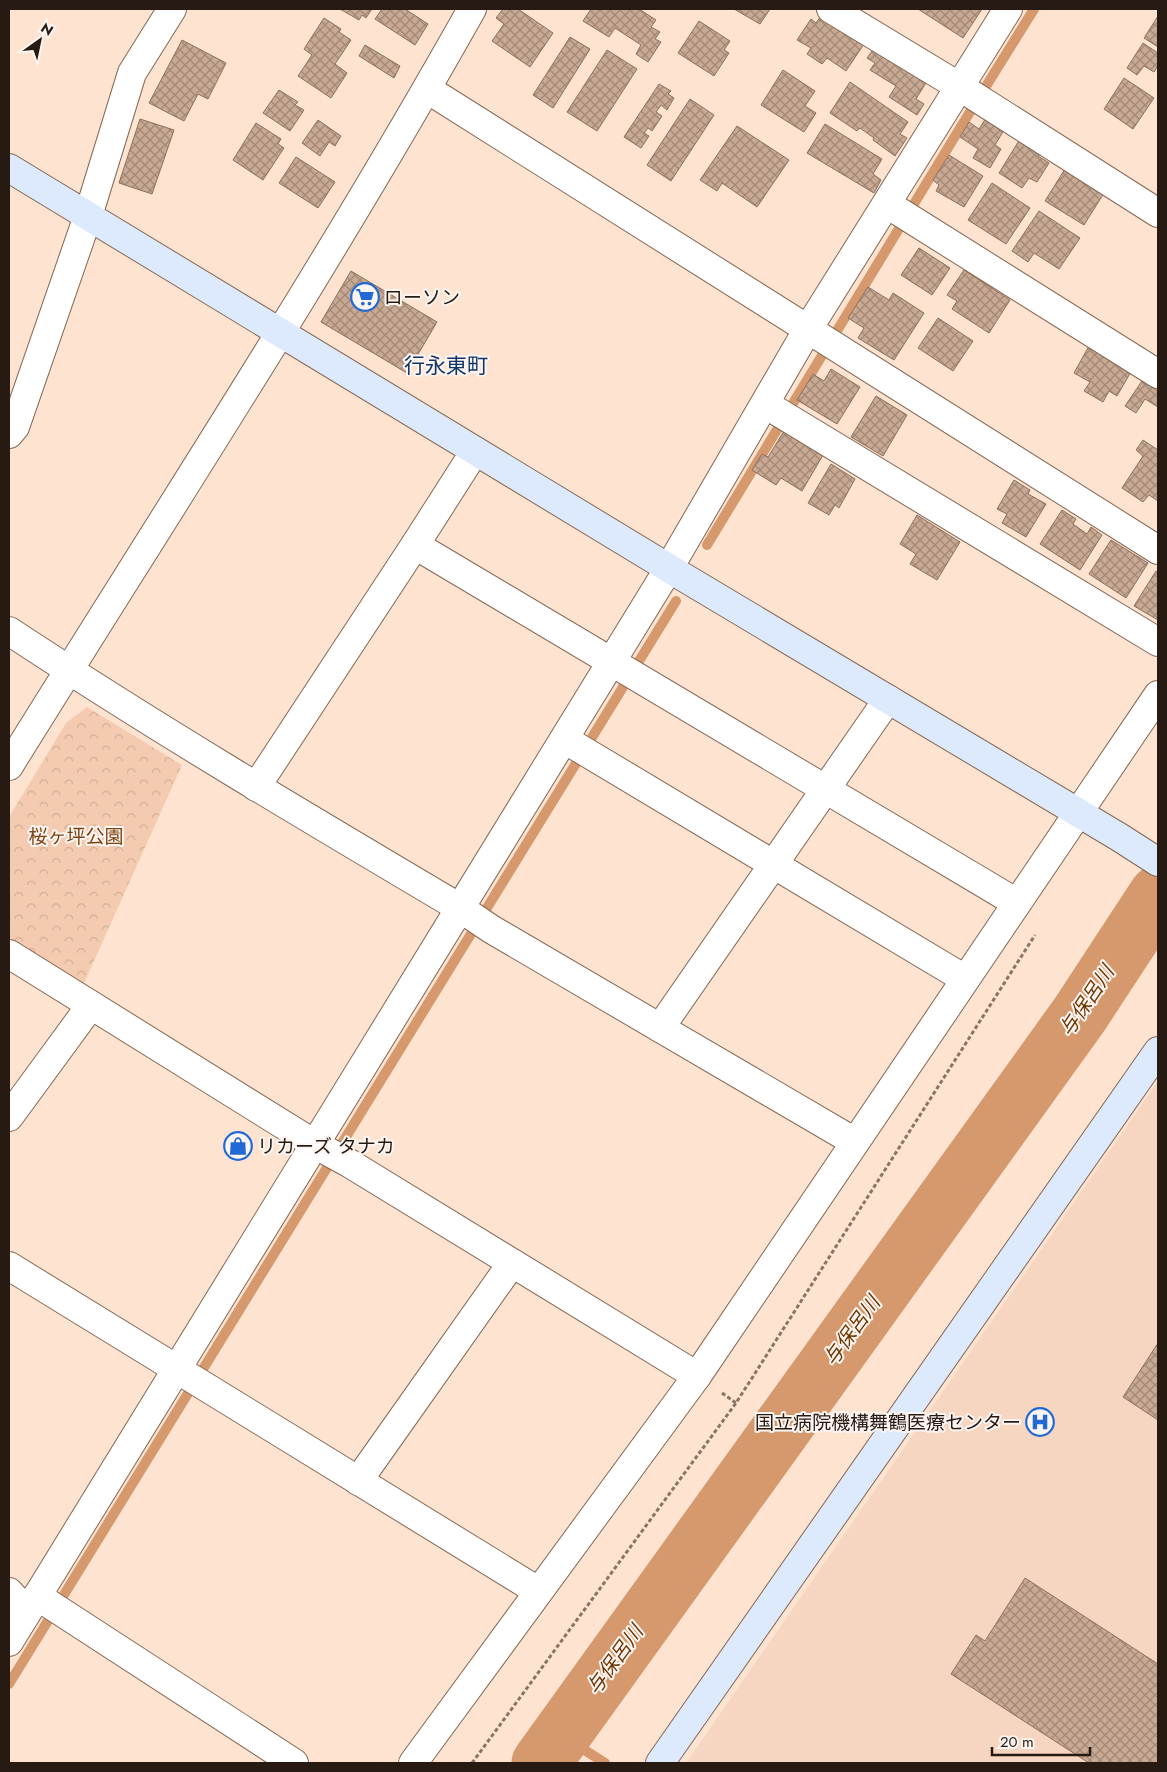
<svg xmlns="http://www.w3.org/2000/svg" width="1167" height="1772" font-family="Jost,'Noto Sans JP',sans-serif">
	<defs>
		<pattern id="park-crowns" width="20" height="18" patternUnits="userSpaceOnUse" patternTransform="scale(1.25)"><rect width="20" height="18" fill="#f4cbb0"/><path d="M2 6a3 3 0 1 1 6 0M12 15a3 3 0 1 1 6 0" fill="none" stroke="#d1ae96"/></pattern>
		<pattern id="building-cross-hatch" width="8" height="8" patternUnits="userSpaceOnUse" patternTransform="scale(1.25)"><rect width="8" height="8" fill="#c8a993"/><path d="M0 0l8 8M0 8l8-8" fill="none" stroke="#a28977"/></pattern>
	</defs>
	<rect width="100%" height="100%" fill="#fee3d1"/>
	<path fill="#f7d6c1" d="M1158 1081V1763H686Z"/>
	<path fill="url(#park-crowns)" d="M87 707 182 765 81 990 9 940V817L66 723Z"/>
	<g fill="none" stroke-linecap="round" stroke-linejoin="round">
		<g stroke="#d6996d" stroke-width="10">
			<path d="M707 545 957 133 1034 9"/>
			<path d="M9 1684 676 601"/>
			<path d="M561 1735 605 1763"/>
		</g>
		<path stroke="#d6996d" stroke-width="59" d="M541 1763 1080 1014 1158 895"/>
	</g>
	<g fill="url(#building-cross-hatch)" stroke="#8d705c">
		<path d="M340 9H372L366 18 362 15 359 20Z"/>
		<path d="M382 9H405L428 24 415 45 375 19Z"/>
		<path d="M503 9H518L553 33 530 67 492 41 504 24 496 18Z"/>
		<path d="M591 9H639L656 20 651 27 660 32 655 39 661 42 648 62 636 54 641 45 615 28 609 37 583 21Z"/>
		<path d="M734 9H770L760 24Z"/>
		<path d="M918 9H982L963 38Z"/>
		<path d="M821 16 864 44 846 71 827 58 822 64 807 54 811 48 797 40 811 19 816 23Z"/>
		<path d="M1158 16V47L1144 38Z"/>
		<path d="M324 18 341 29 339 32 351 40 335 64 347 73 331 98 298 76 312 55 304 49Z"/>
		<path d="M699 21 730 41 724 50 729 53 714 76 678 53Z"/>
		<path d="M570 37 590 49 553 108 533 95Z"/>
		<path d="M182 40 226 63 208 99 198 94 184 121 149 103Z"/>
		<path d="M1143 43 1158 53V66L1154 72 1144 66 1137 75 1127 68Z"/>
		<path d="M365 45 400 66 394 78 359 56Z"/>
		<path d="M875 47 927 81 916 99 924 104 917 115 889 97 896 86 870 70 875 63 867 58Z"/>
		<path d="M607 50 637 69 597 131 567 112Z"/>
		<path d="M783 70 815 91 805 106 816 113 804 132 761 105Z"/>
		<path d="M1124 78 1154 98 1133 129 1104 109Z"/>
		<path d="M850 82 908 122 900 134 907 138 895 156 873 140 874 138 860 128 857 131 830 113Z"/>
		<path d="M659 84 671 91 668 94 674 98 667 110 661 105 656 112 662 116 652 131 648 128 644 133 649 136 641 148 624 137Z"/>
		<path d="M279 90 298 102 295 105 304 110 290 131 263 113Z"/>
		<path d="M690 99 714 115 671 181 647 165Z"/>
		<path d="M986 118 1004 130 995 145 1001 149 990 168 973 158 978 149 960 137 969 122 979 129Z"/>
		<path d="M140 119 174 130 152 194 119 183Z"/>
		<path d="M318 120 341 136 335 146 329 142 320 156 302 143Z"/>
		<path d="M256 123 281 139 278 144 284 148 263 180 233 160Z"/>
		<path d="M825 124 882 159 873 174 881 180 874 193 807 153Z"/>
		<path d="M737 126 789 160 757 207 722 183 717 191 700 180Z"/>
		<path d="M1020 139 1041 152 1038 156 1049 163 1037 182 1029 178 1022 188 999 173Z"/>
		<path d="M949 155 983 176 964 207 936 191 939 185 933 180Z"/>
		<path d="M296 157 335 182 318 208 279 183Z"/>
		<path d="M1065 169 1104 193 1084 225 1045 201Z"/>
		<path d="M992 183 1030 208 1006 244 968 220Z"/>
		<path d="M1039 211 1080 238 1059 269 1034 253 1028 262 1012 251Z"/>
		<path d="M919 248 950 268 932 295 901 275Z"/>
		<path d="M964 270 1010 300 989 333 952 309 957 301 947 295Z"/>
		<path d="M351 271 437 322 407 373 321 322Z"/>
		<path d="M868 287 889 300 893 293 924 313 894 360 858 338 864 328 848 318Z"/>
		<path d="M938 318 973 341 953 371 918 348Z"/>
		<path d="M1089 346 1132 370 1117 396 1109 391 1103 402 1084 391 1090 382 1074 373Z"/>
		<path d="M831 369 860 387 837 424 797 400 813 374 824 381Z"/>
		<path d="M1142 381 1158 391V407L1145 399 1136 413 1125 406Z"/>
		<path d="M876 396 907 415 883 456 851 437Z"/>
		<path d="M784 431 823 455 802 491 781 478 776 485 752 470 762 454 768 457Z"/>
		<path d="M1143 440 1158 450V501L1149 495 1143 502 1122 488 1143 456 1136 450Z"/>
		<path d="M831 464 855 479 839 508 835 505 829 515 808 503Z"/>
		<path d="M1014 480 1030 490 1028 494 1046 504 1026 537 1002 523 1007 514 997 509Z"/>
		<path d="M1062 510 1076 519 1073 524 1087 534 1091 527 1102 535 1080 570 1040 544Z"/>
		<path d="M917 515 960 542 937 580 910 564 916 554 900 544Z"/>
		<path d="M1111 540 1148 563 1126 598 1089 574Z"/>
		<path d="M1156 571 1158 572V620L1134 606Z"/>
		<path d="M1158 1343V1420L1123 1397Z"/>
		<path d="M1025 1578 1158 1664V1763H1089L951 1674 976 1635 985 1641Z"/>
	</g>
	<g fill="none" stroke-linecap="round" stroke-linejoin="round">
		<defs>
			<g id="street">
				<path d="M831 9 960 87 1158 213"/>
				<path d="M427 89 1158 550"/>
				<path d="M887 204 1158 374"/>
				<path d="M765 404 1158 642"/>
				<path d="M9 434 15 427 88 216 132 73 172 9"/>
				<path d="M415 545 1017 903"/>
				<path d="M9 631C156 728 308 818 460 908L491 929 855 1142"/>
				<path d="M564 739 965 979"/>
				<path d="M9 766C165 515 327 267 472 9"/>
				<path d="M256 787 415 545 475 451"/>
				<path d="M9 954 316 1145 349 1163 697 1376"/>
				<path d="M660 1028 888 699"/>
				<path d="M9 1117 91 1005"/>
				<path d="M9 1266 538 1591"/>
				<path d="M358 1481 512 1263"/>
				<path d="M9 1592 27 1612"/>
				<path d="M37 1596 294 1763"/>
				<path d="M9 1642 669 568 808 329 1008 9"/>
				<path d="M413 1763 697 1376 1158 695"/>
			</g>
			<g id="secondary">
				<path d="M9 168 680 575 1119 837 1158 862"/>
				<path d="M660 1763 1158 1051"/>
			</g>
		</defs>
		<use href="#street" stroke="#846753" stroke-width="30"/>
		<use href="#secondary" stroke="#846753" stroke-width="30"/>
		<g stroke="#877568" stroke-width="3" stroke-dasharray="4 2.5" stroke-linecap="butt">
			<path d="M722 1393 736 1403"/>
			<path d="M472 1763 736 1403 1035 935"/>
		</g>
		<use href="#street" stroke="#fff" stroke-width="28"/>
		<use href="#secondary" stroke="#dde9fc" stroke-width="28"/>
	</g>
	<defs>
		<symbol id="supermarket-ring" viewBox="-11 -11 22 22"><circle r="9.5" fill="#fcf5f1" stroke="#2169d5" stroke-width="1.5"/><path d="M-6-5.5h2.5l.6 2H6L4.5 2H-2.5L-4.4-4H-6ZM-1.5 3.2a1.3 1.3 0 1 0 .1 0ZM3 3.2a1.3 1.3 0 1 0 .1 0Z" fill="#2169d5"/></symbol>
		<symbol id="shop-ring" viewBox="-11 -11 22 22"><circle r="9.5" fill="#fcf5f1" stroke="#2169d5" stroke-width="1.5"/><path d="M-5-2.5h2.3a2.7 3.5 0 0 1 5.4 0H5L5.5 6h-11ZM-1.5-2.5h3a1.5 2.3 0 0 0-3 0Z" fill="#2169d5"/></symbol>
		<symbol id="hospital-ring" viewBox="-11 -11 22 22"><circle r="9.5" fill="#fcf5f1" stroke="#2169d5" stroke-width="1.5"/><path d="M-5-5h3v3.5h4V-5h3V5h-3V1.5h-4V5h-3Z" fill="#2169d5"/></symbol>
	</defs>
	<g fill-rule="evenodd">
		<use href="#supermarket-ring" x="349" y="281" width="32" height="32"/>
		<use href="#shop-ring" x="222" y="1130" width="32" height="32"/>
		<use href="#hospital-ring" x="1024" y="1406" width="32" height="32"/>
	</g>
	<g text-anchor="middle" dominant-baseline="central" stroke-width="4" stroke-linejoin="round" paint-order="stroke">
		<g font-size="19" fill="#261a12" stroke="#fcf5f1" text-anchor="start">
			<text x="384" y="297">ローソン</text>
			<text x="257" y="1146">リカーズ タナカ</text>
			<text x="1021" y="1422" text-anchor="end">国立病院機構舞鶴医療センター</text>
		</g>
		<g font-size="19" fill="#7d4411" stroke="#fcf5f1">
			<text x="76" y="836">桜ヶ坪公園</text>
		</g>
		<g font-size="20" font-style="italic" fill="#6f3600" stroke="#fcf5f1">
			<text transform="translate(1087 1001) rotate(-56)">与保呂川</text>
			<text transform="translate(852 1331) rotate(-54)">与保呂川</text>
			<text transform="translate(615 1660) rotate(-54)">与保呂川</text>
		</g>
		<g font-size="21" fill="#123569" stroke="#fcf5f1">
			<text x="446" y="366">行永東町</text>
		</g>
	</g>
	<rect width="1167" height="1772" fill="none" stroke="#261a12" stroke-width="20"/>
	<g transform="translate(40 40) rotate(33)" stroke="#fcf5f1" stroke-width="4" paint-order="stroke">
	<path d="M0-4L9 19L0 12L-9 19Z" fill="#261a12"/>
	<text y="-8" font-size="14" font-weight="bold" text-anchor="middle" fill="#261a12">N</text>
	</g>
	<path d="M992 1747v8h98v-8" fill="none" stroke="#261a12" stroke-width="2.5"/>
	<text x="1000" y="1747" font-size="15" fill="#261a12" stroke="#fcf5f1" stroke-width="4" paint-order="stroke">20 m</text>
</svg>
